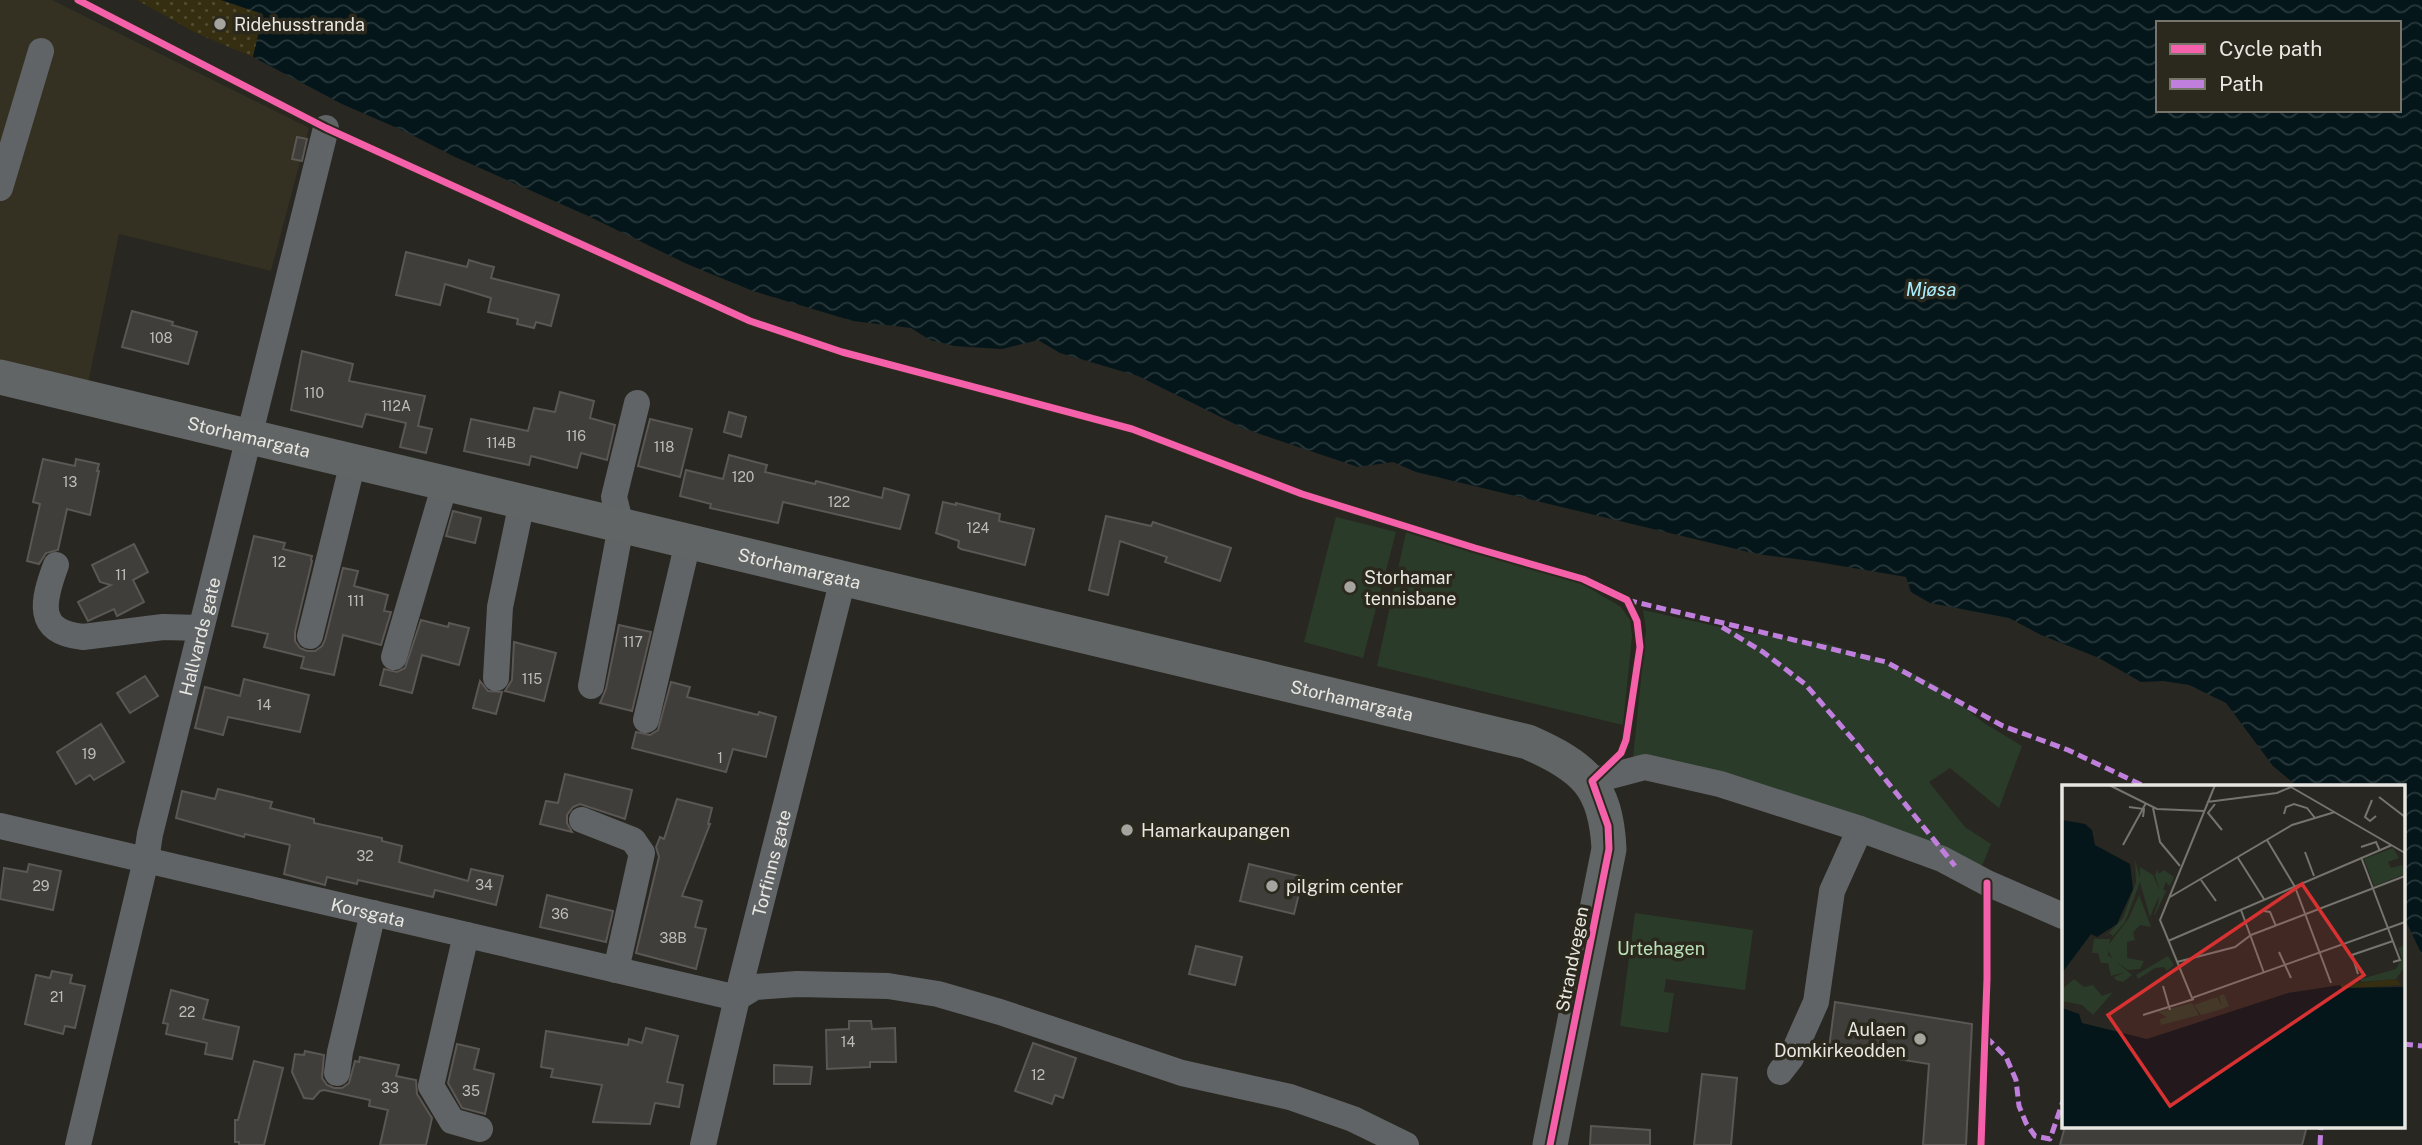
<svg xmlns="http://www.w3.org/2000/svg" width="2422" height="1145" font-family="'Public Sans',sans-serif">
	<defs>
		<pattern id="sand-dots" width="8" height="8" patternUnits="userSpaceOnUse" patternTransform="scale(1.75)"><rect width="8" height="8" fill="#352e11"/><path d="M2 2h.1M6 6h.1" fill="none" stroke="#524c33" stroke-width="1.8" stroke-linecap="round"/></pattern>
		<pattern id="water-waves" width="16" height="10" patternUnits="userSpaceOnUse" patternTransform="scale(1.75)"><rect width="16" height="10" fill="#04161a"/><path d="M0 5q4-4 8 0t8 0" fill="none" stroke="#29383b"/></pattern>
	</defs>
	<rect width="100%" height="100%" fill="#282721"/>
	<path fill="#343122" d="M0 0H52L309 128 271 271 119 234 87 388 0 366Z"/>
	<g fill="#2b3b29">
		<path d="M1336 517 1396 532 1363 658 1304 642Z"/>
		<path d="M1406 532 1581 583 1621 607 1630 620 1632 636 1623 725 1377 666Z"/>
		<path d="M1643 610 1747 633 1826 643 1904 669 1936 685 1984 723 2022 746 1999 808 1950 768 1929 782 1965 827 1991 844 1979 873 1633 758 1646 630Z"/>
		<path d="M1635 913 1753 930 1745 990 1666 979 1664 992 1674 993 1668 1033 1620 1026Z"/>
	</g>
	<path fill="url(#sand-dots)" d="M137 0H221L263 14 253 57 196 33Z"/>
	<path fill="url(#water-waves)" fill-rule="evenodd" d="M221 0H2422V955L2403 915V786H2297L2273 766 2226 703 2189 685 2163 681 2141 682 2099 658 2041 635 2009 618 1930 603 1911 592 1906 577 1812 561 1757 554 1416 472 1393 462 1358 467 1245 429 1138 376 1060 353 1038 340 1002 349 954 346 930 340 911 328 853 321 753 291 687 264 586 215 455 157 404 131 342 104 253 57 263 14ZM2158 23H2399V110H2158Z"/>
	<g fill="#403e3a" stroke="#5a5754" stroke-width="2">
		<path d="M297 137 307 139 302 161 292 159Z"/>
		<path d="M406 252 467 267 469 260 482 264 494 267 491 278 559 295 551 326 536 322 534 328 517 324 518 319 488 312 491 298 445 284 440 305 396 295Z"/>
		<path d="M132 311 173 322 172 325 197 332 188 364 122 347Z"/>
		<path d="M302 351 353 364 349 381 425 396 418 426 432 429 426 453 400 447 406 423 366 414 362 427 291 410Z"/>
		<path d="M560 392 594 401 590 418 615 425 607 460 581 453 577 468 531 456 529 465 464 451 471 419 528 431 534 408 555 412Z"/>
		<path d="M729 412 746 417 741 437 724 432Z"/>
		<path d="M650 419 692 429 680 477 638 466Z"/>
		<path d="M729 455 767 465 765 472 815 484 816 481 882 498 884 488 909 495 900 529 783 502 778 523 710 508 711 504 680 496 686 470 723 479Z"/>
		<path d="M43 459 75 466 76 459 99 464 97 471H99L90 515 67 509 58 550 46 553 39 564 27 561 40 504 33 502Z"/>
		<path d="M943 502 956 505V503L1000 514 999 521 1034 529 1025 565 961 549 958 547 959 541 936 533Z"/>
		<path d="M453 511 481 518 475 543 446 536Z"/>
		<path d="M1106 516 1151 526 1153 522 1231 548 1220 581 1165 562 1167 557 1120 541 1108 595 1089 590Z"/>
		<path d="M254 536 285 543 283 549 312 556 311 560 312 561 295 632V641L300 648 307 651H315L322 646 325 640 343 568 358 571 354 586 388 595 384 611 391 612 381 645 343 635 334 675 301 668 304 657 264 647 268 634 232 626Z"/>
		<path d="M134 544 148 572 133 580 144 602 117 616 114 609 88 621 78 602 111 585 100 582 92 565Z"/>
		<path d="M421 620 448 627 449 623 469 628 459 665 422 655 412 693 380 685 384 669 397 672 405 668Z"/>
		<path d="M619 625 651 632 632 711 600 703 606 689Z"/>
		<path d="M514 642 556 653 544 701 505 691 512 680Z"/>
		<path d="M145 676 158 696 130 713 117 693Z"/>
		<path d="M244 679 309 695 300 732 228 717 223 735 195 728 205 687 240 696Z"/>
		<path d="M480 681 488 691 502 692 496 714 473 708Z"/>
		<path d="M671 682 690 687 687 697 758 715 759 712 776 717 766 757 733 749 726 772 632 748 636 732 650 735 658 730Z"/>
		<path d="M101 724 124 762 94 780 90 775 76 784 57 752Z"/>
		<path d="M565 774 632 790 625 819 580 804 573 807 567 815V823L572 832 540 824 546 801 558 803Z"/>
		<path d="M218 789 272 802 270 808 314 819V823L382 838V841L402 846 399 862 468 881 471 869 503 876 496 905 435 890 433 897 358 880 357 884 327 877 325 885 284 874 290 845 245 834 244 837 176 818 182 791 215 799Z"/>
		<path d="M677 799 712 808 708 824H710L682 896 702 901 695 927 706 929 696 969 636 953 659 857 656 847 660 837 664 839Z"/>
		<path d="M29 864 61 871 53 910 0 899 4 868 27 872Z"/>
		<path d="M1249 864 1303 877 1294 914 1240 901Z"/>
		<path d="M547 895 613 911 606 942 540 927Z"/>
		<path d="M1196 946 1242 957 1235 985 1189 974Z"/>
		<path d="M52 971 72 975 70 983 85 986 75 1028 65 1026 63 1034 25 1024 36 975 50 978Z"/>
		<path d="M171 990 208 1000 203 1019 239 1027 232 1059 205 1054 207 1043 166 1034 168 1024 163 1023Z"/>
		<path d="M1835 1002 1972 1024 1966 1145H1923L1929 1064 1829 1048Z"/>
		<path d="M849 1021H871L872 1029 895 1028 896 1062H870V1067L827 1069 826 1030 849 1029Z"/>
		<path d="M646 1028 678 1036 667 1082 683 1085 679 1107 655 1103 650 1124 593 1122 602 1085 551 1077 553 1069 541 1067 546 1031 628 1045 629 1039 642 1043Z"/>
		<path d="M1033 1043 1076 1058 1063 1098 1055 1095 1052 1104 1015 1091Z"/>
		<path d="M457 1044 479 1049 474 1069 494 1074 485 1114 462 1108 448 1083Z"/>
		<path d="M305 1051 324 1055 322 1078 327 1085 334 1088H342L349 1083 355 1061 359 1062 360 1057 399 1065 396 1076 416 1080 417 1094 432 1118 426 1145H380L388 1110 369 1106 370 1100 324 1090 320 1091 313 1099 304 1098 292 1072 295 1054 304 1055Z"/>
		<path d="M254 1061 283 1068 264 1145H239V1142H235V1120H238Z"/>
		<path d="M774 1065 812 1067 810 1084H774Z"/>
		<path d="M1702 1074 1737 1078 1731 1145H1694Z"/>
		<path d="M1591 1126 1650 1130V1145H1590Z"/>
		<path d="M2065 1126H2307L2302 1145H2060Z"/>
	</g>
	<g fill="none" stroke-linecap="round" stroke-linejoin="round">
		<g stroke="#616466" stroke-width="26">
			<path d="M0 188 41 51"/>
			<path d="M56 565C43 600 34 632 83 637L163 627 201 628"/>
			<path d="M310 636 353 462"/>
			<path d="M394 657 445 484"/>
			<path d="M496 678 500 607 522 502"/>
			<path d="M591 686 621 526 614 497 637 403"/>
			<path d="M646 720 688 542"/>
			<path d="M1592 781 1645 767 1720 784 1860 829 1942 859 1987 883 2063 916"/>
			<path d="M582 820 633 840 642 853 616 970"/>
			<path id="s1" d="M0 826 737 998 755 987 797 984 888 986 938 994 1000 1012 1182 1073 1290 1097 1353 1119 1406 1145"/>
			<path d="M466 935 431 1086 452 1121 480 1129"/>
			<path d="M1780 1072 1791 1058 1816 1002 1832 891 1860 829"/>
			<path d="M337 1073 340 1052 373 913"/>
			<path id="s2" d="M78 1145 146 860 150 834 326 128"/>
			<path id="s3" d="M703 1145 737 998 843 579"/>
		</g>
		<path stroke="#626565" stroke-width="35" id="s4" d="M0 377 1528 742C1584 767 1606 785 1609 849L1550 1145"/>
		<g stroke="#c07fdc" stroke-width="5" stroke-dasharray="10 5" stroke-linecap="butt">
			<path d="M1627 600 1886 662 2003 726 2068 750 2144 786"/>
			<path d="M1722 627 1763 652 1805 684 1856 743 1955 866"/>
			<path d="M1986 1037 2006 1057 2016 1080 2019 1106 2026 1123 2035 1136 2050 1139 2063 1101"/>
			<path d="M2403 1044 2422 1046"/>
			<path d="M2320 1145 2321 1126"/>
		</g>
		<defs>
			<g id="cycleway">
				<path d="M78 0 326 128 750 321 842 352 1132 429 1302 494 1475 548 1583 579 1627 600 1637 621 1640 647 1626 740 1621 753 1592 781 1608 826 1609 849 1550 1145"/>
				<path d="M1981 1145 1987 979V883"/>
			</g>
		</defs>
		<use href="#cycleway" stroke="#2b281e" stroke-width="11"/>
		<use href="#cycleway" stroke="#f560ab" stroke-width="7"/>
	</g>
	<g fill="#a5a49e" stroke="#2b281e" stroke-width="2.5">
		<circle cx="220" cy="24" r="7"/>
		<circle cx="1350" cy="587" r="7"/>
		<circle cx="1127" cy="830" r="7"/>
		<circle cx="1272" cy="886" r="7"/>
		<circle cx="1920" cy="1039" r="7"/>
	</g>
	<g text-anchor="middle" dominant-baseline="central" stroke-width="7" stroke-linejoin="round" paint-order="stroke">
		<g font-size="14" fill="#bfbdb7">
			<text x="161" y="338">108</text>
			<text x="314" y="393">110</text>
			<text x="396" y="406">112A</text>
			<text x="576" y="436">116</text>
			<text x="501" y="443">114B</text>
			<text x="664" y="447">118</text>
			<text x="743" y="477">120</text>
			<text x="70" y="482">13</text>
			<text x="839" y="502">122</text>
			<text x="978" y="528">124</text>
			<text x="279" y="562">12</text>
			<text x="121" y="575">11</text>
			<text x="356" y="601">111</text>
			<text x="633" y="642">117</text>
			<text x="532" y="679">115</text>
			<text x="264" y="705">14</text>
			<text x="89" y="754">19</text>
			<text x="720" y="758">1</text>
			<text x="365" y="856">32</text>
			<text x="484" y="885">34</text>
			<text x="41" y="886">29</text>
			<text x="560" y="914">36</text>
			<text x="673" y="938">38B</text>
			<text x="57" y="997">21</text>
			<text x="187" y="1012">22</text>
			<text x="848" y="1042">14</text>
			<text x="1038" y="1075">12</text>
			<text x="390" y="1088">33</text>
			<text x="471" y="1091">35</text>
		</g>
		<g font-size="18" fill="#e9e7e1" stroke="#2b281e" text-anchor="start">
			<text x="234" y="24">Ridehusstranda</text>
			<text x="1364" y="577">Storhamar<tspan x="1364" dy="21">tennisbane</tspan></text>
			<text x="1141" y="830">Hamarkaupangen</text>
			<text x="1286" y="886">pilgrim center</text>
			<text x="1906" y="1029" text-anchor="end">Aulaen<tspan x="1906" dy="21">Domkirkeodden</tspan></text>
		</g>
		<g font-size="18" fill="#e9e7e1" stroke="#2b281e">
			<text stroke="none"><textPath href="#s4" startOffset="256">Storhamargata</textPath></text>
			<text stroke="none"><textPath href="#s4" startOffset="822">Storhamargata</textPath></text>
			<text stroke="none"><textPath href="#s2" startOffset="523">Hallvards gate</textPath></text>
			<text stroke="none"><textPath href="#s4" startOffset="1390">Storhamargata</textPath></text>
			<text stroke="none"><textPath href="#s3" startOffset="290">Torfinns gate</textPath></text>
			<text stroke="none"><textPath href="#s1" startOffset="378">Korsgata</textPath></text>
			<text transform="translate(1572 959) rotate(-79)">Strandvegen</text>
		</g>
		<g font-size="18" fill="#b8e1b6" stroke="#2b281e">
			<text x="1661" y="948">Urtehagen</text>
		</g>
		<g font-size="19" font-style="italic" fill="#a7edfb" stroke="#2b281e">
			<text x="1931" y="289">Mjøsa</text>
		</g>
	</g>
	<g transform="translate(2062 785)">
		<rect width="343" height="343" fill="#282721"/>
		<path d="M331 63 337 73 326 77 329 83 340 80 343 89 312 101 302 74ZM73 75 78 92V82L91 90 98 106 93 90 96 83V89L102 85 112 92 108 101 104 97 101 104 104 106 93 130 92 129 96 119 97 111 88 132 78 97 63 137 51 151 48 148 43 152 61 133 74 97ZM32 154H48L46 170 70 190 61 197 54 195 52 192 63 187 49 191 46 178H39L36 168H30ZM106 171 112 180 105 186 102 182 93 183 76 194 74 190ZM162 209 167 221 160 224 139 230 132 220 155 212 160 221 157 211ZM130 218 137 230 99 240 98 234 105 232 96 227Z" fill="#2b3b29"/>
		<path d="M334 194 339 200 280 204 278 200Z" fill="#352e11"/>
		<path d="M77 110 89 142 78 140 71 147 73 155 65 157V173L82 176 78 184 66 185 50 174 45 162 67 133ZM343 160V181L334 194 299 197V194L334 184 340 173 336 163ZM12 194 22 202 31 200 40 211 51 207 31 230 20 220 0 216V204Z" fill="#2b3b29"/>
		<path d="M0 35 23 39 30 45 33 60 68 79 71 104 55 139 35 152 29 149 0 188ZM278 200 280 203 343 202V343H0V223L17 229 20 238 85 254 226 208Z" fill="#04161a"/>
		<path fill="none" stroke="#75746e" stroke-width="2" d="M47 0 95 24 142 26M153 0 98 135 130 213 343 137M317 12 343 32M310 15 303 32 308 36 314 31M145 17 215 8 229 2 343 68M153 19 146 28 160 45M67 22 82 24 81 32M91 23 98 57 118 81M222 29 224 22 232 19 245 23 253 33M205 55 233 102 269 198M61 60 84 18M299 62 314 57 318 66M243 67 252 91M299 72 338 175 331 177M176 73 202 114M139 95 154 116M108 112 230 40 273 27M179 125 202 188M202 126 208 127 214 141M106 156 330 60M217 167 229 193M115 177 173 162 189 150 343 91M296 189 290 170 331 156M101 201 108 225M81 230 132 214"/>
		<path fill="#d73231" fill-opacity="0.15" stroke="#d73231" stroke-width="3.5" d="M240 99 302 190 108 321 46 230Z"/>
		<rect width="343" height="343" fill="none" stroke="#e9e7e1" stroke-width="3.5"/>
	</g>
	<rect x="2156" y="21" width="245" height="91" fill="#2b281e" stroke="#77746c" stroke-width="2"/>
	<rect x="2170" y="44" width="35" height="10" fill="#f560ab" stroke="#77746c" stroke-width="2"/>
	<text x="2219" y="56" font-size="21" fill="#e9e7e1">Cycle path</text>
	<rect x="2170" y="79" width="35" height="10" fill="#c07fdc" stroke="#77746c" stroke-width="2"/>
	<text x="2219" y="91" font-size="21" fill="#e9e7e1">Path</text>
</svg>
